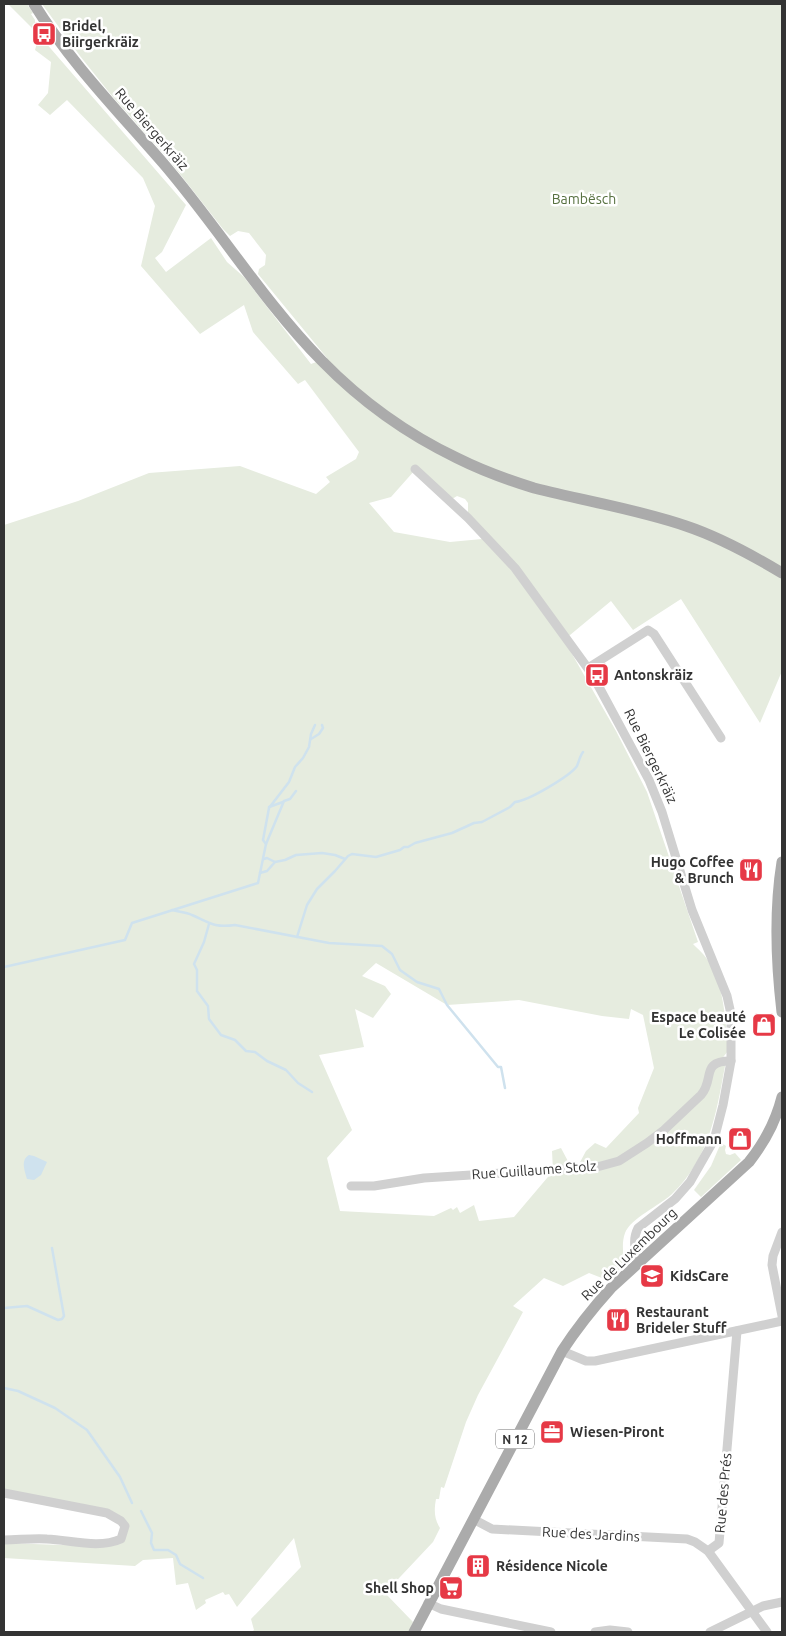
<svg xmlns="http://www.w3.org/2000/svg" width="786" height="1636" font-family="Ubuntu,sans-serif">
	<rect width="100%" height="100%" fill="#fff"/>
	<g fill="#e6ecdf" fill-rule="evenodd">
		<path d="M8 4H27L33 13 31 14 35 20V27L33 29Z"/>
		<path d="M42 4H782V671L760 723 681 599 633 630 611 601 564 640 616 731 647 792 698 942 693 944C698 949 705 955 709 962 724 985 726 1023 728 1051L720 1061 725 1066C716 1115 709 1158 672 1194 659 1206 631 1218 625 1233 618 1253 633 1265 607 1280L589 1273 563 1286 544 1278 513 1306 523 1312 478 1395 466 1422 444 1488 441 1487 439 1499H436C434 1510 434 1519 440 1528L433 1542 385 1593 413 1622 409 1632H252L254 1630 251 1619 301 1567 294 1538 237 1607 229 1594 225 1595 223 1592 205 1600 206 1603 196 1610 188 1583 176 1585 173 1558 143 1560 135 1566 4 1558V1543L91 1546 125 1538 116 1513 4 1491V525L78 501 149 473 240 466 316 494 330 482 326 477 356 459 359 452 305 380 298 384 253 332 244 305 200 334 141 266 155 206 143 178 67 100 50 115 38 105 48 93 51 62 35 50 37 43 45 42 186 205 162 252 155 258 166 272 211 238 227 262 244 277 311 364 327 358 258 274 259 269 265 265 266 255 249 233 238 231 230 236 223 229 169 160 112 96 80 56ZM415 470 449 501 457 496 465 499 468 503V518L482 539 450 542 394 532 369 503 391 497ZM376 963 447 1005 519 1000 602 1016 629 1019 631 1009 643 1015 654 1068 638 1108 639 1113 606 1148 595 1143 586 1151 578 1166 570 1165 561 1148 552 1151 553 1171 514 1217 479 1221 474 1205 460 1213 457 1207 453 1210 451 1208 434 1216 340 1211 327 1158 352 1130 319 1055 364 1047 355 1009 373 1018 391 994 385 986 362 976Z"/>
		<path d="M723 1144 726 1146 725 1150 726 1154 730 1155 735 1153 741 1160 701 1197 694 1190 711 1166 720 1145Z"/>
	</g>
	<path fill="#cfe2ee" d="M29 1155 34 1156 47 1162 41 1175 34 1180 27 1179C25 1171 20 1160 29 1155Z"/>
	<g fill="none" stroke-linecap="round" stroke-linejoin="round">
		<g stroke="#cfe2ee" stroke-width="2.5">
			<path d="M311 739 319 734 323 728 322 725"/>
			<path d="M269 807 283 802"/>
			<path d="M266 844 263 840 269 808 289 782 295 767 303 758 309 747 311 734 315 725"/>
			<path d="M264 859 267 858 275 862"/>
			<path d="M260 873 267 871 275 862 285 860 296 855 322 853 335 855 345 859"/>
			<path d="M172 910C179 912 186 912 192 915 210 923 214 928 235 925L329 943 382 946 392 954 400 970 417 982 439 989 447 1005 498 1067H501L505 1088"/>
			<path d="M209 924 204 942 194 964 197 970V991L208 1006 209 1019 221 1035 235 1040 246 1051 255 1052 267 1061 286 1070 298 1083 312 1092"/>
			<path d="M297 937 307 905 317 889 335 871 348 856 352 854 376 857 400 850 404 847H408L415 843 452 833 474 823 482 822 510 807 515 802C528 801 570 776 577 766 579 761 580 756 583 752"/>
			<path d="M4 967 125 940 132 923 258 883 266 844 284 801 290 799 296 791"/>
			<path d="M4 1308 27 1306 58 1320 62 1319 64 1316 52 1248"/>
			<path d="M4 1388 18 1391 55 1408 87 1430 120 1477 132 1503"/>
			<path d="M141 1511 152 1533 151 1543 154 1550H168L176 1555 180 1564 203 1578"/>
		</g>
		<g stroke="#d0d0d0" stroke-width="9">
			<path d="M415 469 468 518 515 568 592 674 649 780 662 812 692 910 727 996 731 1014V1061L723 1105 714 1140 690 1182 675 1199 638 1228C632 1240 635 1250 639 1262"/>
			<path d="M588 668 648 630 654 634 721 738"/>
			<path d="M351 1186H374L424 1178 597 1167 619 1161 647 1143 664 1130 701 1095C715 1079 700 1061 731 1061"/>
			<path d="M782 1232 773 1256 772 1265 782 1316"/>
			<path d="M562 1351 586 1361H595L782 1321"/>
			<path d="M4 1493 107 1513 121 1521 125 1526 121 1539C99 1549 71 1540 47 1539 33 1538 18 1540 4 1540"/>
			<path d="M473 1519 492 1529 687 1539 695 1542 708 1551 767 1632"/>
			<path d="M708 1551 719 1543 737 1331"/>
			<path d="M428 1603 441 1609 551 1632"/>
			<path d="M595 1632 610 1630 628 1632"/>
			<path d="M710 1632 763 1606 782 1602"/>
		</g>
		<g stroke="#ababab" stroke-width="11">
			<path d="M34 4C70 62 118 111 163 163 218 227 263 301 322 361 361 401 407 434 457 458 481 470 508 480 534 488 584 501 637 509 686 526 719 537 752 555 782 573"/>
			<path d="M782 862C774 912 776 961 782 1012"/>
			<path d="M414 1632 562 1351C577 1328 593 1308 611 1288L749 1162C764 1143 776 1121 782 1097"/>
		</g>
	</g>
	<defs>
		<symbol id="bus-square" viewBox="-11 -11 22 22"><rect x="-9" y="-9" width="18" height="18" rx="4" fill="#e63946" stroke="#fff"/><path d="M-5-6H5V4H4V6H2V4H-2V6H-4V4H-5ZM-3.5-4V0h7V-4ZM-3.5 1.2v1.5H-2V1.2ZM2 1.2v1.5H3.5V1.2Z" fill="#fff"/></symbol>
		<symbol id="restaurant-square" viewBox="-11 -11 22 22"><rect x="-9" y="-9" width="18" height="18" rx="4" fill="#e63946" stroke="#fff"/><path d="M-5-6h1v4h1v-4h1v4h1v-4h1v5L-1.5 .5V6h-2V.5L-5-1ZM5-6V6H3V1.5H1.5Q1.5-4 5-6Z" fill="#fff"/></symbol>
		<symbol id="shop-square" viewBox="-11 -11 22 22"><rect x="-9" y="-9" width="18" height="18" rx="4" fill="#e63946" stroke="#fff"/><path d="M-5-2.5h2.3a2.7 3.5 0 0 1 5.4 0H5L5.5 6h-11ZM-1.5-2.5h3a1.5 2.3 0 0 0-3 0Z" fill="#fff"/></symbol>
		<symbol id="school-square" viewBox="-11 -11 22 22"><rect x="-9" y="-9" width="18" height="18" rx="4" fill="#e63946" stroke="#fff"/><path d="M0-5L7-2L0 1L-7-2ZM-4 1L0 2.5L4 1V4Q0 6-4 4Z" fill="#fff"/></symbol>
		<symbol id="office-square" viewBox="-11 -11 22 22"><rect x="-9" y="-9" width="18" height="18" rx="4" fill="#e63946" stroke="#fff"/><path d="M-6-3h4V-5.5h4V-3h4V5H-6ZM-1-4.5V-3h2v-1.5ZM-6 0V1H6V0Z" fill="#fff"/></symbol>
		<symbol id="building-square" viewBox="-11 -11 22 22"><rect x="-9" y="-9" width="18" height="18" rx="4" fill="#e63946" stroke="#fff"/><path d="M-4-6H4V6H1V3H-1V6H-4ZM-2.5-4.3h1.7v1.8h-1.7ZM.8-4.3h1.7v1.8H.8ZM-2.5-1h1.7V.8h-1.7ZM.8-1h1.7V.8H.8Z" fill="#fff"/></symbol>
		<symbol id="supermarket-square" viewBox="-11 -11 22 22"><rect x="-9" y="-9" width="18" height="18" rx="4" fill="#e63946" stroke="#fff"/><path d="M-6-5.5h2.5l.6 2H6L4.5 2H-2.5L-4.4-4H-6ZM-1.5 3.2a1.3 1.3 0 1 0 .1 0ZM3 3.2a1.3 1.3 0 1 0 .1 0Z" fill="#fff"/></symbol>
	</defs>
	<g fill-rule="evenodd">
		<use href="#bus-square" x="30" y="20" width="28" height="28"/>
		<use href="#bus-square" x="583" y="661" width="28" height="28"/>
		<use href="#restaurant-square" x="737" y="856" width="28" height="28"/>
		<use href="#shop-square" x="750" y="1011" width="28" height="28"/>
		<use href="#shop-square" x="726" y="1125" width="28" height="28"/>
		<use href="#school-square" x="638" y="1262" width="28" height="28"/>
		<use href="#restaurant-square" x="604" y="1306" width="28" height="28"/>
		<use href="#office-square" x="538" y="1418" width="28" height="28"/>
		<use href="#building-square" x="464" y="1552" width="28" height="28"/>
		<use href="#supermarket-square" x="437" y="1574" width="28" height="28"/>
	</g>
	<g text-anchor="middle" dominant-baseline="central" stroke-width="5" stroke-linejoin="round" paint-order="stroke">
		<rect fill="#fff" stroke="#707070" stroke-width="1" x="496" y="1429.5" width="38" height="19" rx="4"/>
		<g font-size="12" font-weight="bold" fill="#333">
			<text x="515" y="1439">N 12</text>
		</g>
		<g font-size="14" font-weight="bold" fill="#333" stroke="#fff" text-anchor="start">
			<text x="62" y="26">Bridel,<tspan x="62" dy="16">Biirgerkräiz</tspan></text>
			<text x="614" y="675">Antonskräiz</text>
			<text x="734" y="862" text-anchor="end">Hugo Coffee<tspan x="734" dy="16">&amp; Brunch</tspan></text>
			<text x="746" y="1017" text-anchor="end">Espace beauté<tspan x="746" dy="16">Le Colisée</tspan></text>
			<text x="722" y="1139" text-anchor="end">Hoffmann</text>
			<text x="670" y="1276">KidsCare</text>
			<text x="636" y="1312">Restaurant<tspan x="636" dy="16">Brideler Stuff</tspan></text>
			<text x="570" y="1432">Wiesen-Piront</text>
			<text x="496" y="1566">Résidence Nicole</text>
			<text x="434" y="1588" text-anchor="end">Shell Shop</text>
		</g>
		<g font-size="14" fill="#333" stroke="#fff">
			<text transform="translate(152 129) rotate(49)">Rue Biergerkräiz</text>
			<text transform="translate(651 756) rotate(64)">Rue Biergerkräiz</text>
			<text transform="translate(534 1170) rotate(-4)">Rue Guillaume Stolz</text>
			<text transform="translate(629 1254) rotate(-44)">Rue de Luxembourg</text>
			<text transform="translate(723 1493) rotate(-85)">Rue des Prés</text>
			<text transform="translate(591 1534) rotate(3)">Rue des Jardins</text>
		</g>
		<g font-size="14" fill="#56703f" stroke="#fff">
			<text x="584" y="199">Bambësch</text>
		</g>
	</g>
	<rect width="786" height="1636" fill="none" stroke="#333333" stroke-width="10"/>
</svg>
